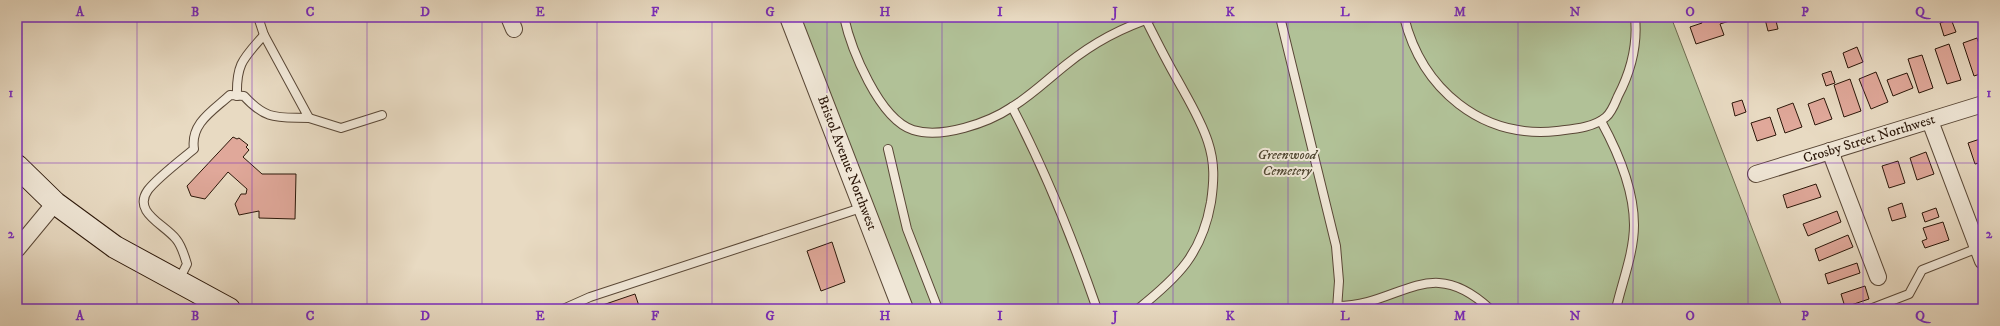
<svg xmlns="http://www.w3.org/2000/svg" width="2000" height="326" font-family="'IM FELL DW Pica',serif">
	<rect width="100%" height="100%" fill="#e8dac2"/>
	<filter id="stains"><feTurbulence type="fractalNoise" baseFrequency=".005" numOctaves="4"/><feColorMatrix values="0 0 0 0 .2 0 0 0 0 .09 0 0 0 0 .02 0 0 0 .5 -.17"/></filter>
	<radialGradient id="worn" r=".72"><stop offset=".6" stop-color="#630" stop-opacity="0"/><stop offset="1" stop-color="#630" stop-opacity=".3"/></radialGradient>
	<path fill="#b1c197" stroke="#6e6c50" d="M792 17H1671L1783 309H902Z"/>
	<g fill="#e0a89a" stroke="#2b1709">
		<path d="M1700 17H1742L1720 24 1724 35 1696 44 1690 27 1702 23Z"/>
		<path d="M1769 17H1775L1778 29 1768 31 1765 19Z"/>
		<path d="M1821 17H1836L1823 21Z"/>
		<path d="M1951 19 1956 32 1944 36 1940 23Z"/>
		<path d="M1977 38 1983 55V73L1974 76 1963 43Z"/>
		<path d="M1949 44 1961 80 1947 84 1935 49Z"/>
		<path d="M1857 47 1863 62 1848 68 1843 53Z"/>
		<path d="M1922 55 1933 88 1919 93 1908 59Z"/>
		<path d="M1831 71 1835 83 1826 86 1822 74Z"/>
		<path d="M1876 72 1888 102 1871 109 1859 79Z"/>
		<path d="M1907 73 1913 88 1893 96 1887 80Z"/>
		<path d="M1850 79 1861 111 1844 117 1834 85Z"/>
		<path d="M1824 98 1832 119 1815 125 1808 104Z"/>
		<path d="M1742 100 1746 112 1735 116 1732 103Z"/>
		<path d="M1793 103 1802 127 1785 133 1777 109Z"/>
		<path d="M1770 117 1776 135 1757 141 1751 123Z"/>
		<path d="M233 137 237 139 239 138 248 145 246 147 249 150 243 157 262 174H296L295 219 259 218V211L239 215 235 204 241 194H246L247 189 228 172 205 199 191 196 187 186Z"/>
		<path d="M1983 138V162L1975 164 1968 143Z"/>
		<path d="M1926 152 1934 174 1917 180 1910 158Z"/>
		<path d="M1898 161 1905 183 1889 188 1882 166Z"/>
		<path d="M1816 184 1821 197 1787 208 1783 195Z"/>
		<path d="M1902 203 1906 217 1892 221 1888 208Z"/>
		<path d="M1936 208 1939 217 1925 222 1922 213Z"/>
		<path d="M1837 211 1841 222 1808 236 1803 224Z"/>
		<path d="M1943 222 1949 240 1925 248 1922 241 1927 239 1923 228Z"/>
		<path d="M1848 235 1853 247 1819 261 1815 249Z"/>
		<path d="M832 242 845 282 821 291 807 251Z"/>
		<path d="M1857 263 1860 273 1828 284 1825 274Z"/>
		<path d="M1865 286 1869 299 1845 307 1841 294Z"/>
		<path d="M635 294 640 309H591Z"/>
	</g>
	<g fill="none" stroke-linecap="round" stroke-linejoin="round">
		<defs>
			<g id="service">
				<path d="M844 17C851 49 879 119 913 130 942 139 988 123 1012 107 1032 95 1049 78 1067 64 1093 43 1123 27 1155 17"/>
				<path d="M1280 17 1336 246 1339 281 1337 309"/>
				<path d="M1404 17C1422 89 1481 139 1557 131 1573 129 1593 128 1606 117 1612 112 1615 103 1618 96 1631 71 1638 46 1635 17"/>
				<path d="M237 96C236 63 244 58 264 35"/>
				<path d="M1012 107C1046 172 1073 240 1097 309"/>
				<path d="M309 118 341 128 382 115"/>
				<path d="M1601 121C1618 152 1634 189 1634 225 1634 253 1622 282 1616 309"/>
				<path d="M888 149 907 229 938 309"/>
				<path d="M179 280 187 264C184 255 182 246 176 239 164 224 132 212 148 190 157 178 182 159 194 149 190 123 214 110 230 95L244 96C267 121 277 117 309 118L264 35 258 17"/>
				<path d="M1337 306C1401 306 1429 252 1490 309"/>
				<path d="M563 309 590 297 864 207"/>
				<path d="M1138 309C1178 277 1202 254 1211 202 1214 181 1215 163 1208 142 1201 120 1188 99 1177 79 1166 60 1156 40 1146 20"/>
				<path d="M1870 309 1909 294 1922 270 1978 248"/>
			</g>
			<g id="minor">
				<path d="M509 17 514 29"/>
				<path d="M1930 121 1983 261"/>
				<path d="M1830 151 1878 277"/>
				<path d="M1756 174 1983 104"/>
				<path d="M17 249 55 203"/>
			</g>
			<path id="tertiary" d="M790 17 903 309"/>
			<path id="secondary" d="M17 166 55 203 115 247 229 309"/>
		</defs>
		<use href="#service" stroke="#5a4837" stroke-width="10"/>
		<use href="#minor" stroke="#5a4837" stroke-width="18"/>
		<use href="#tertiary" stroke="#5a4837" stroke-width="22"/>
		<use href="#secondary" stroke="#2b1709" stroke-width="24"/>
		<use href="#service" stroke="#f0e7d7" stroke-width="8"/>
		<use href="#minor" stroke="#f0e7d7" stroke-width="16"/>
		<use href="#tertiary" stroke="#f0e7d7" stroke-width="20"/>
		<use href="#secondary" stroke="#f0e7d7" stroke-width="22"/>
	</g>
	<path fill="none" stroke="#7b2cbf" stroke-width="1" stroke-opacity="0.55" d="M137 17V309M252 17V309M367 17V309M482 17V309M597 17V309M712 17V309M827 17V309M942 17V309M1058 17V309M1173 17V309M1288 17V309M1403 17V309M1518 17V309M1633 17V309M1748 17V309M1863 17V309M17 163H1983"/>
	<g text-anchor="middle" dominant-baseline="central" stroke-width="4" stroke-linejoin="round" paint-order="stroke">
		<g font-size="14" fill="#2b1709" stroke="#f0e7d7">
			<text transform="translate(1869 139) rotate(-17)">Crosby Street Northwest</text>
			<text transform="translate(847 163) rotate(69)">Bristol Avenue Northwest</text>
		</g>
		<g font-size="14" font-style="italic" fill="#534a34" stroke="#f0e7d7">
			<text x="1287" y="155">Greenwood<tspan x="1287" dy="16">Cemetery</tspan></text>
		</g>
	</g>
	<rect width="2000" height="326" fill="none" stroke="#e8dac2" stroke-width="44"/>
	<rect x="22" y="22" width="1956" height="282" fill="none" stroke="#7b2cbf" stroke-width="1.5"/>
	<g font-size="13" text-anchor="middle" font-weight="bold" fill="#7b2cbf">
		<text x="80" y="16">A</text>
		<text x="195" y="16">B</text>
		<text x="310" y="16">C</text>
		<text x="425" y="16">D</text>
		<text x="540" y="16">E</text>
		<text x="655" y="16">F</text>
		<text x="770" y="16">G</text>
		<text x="885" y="16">H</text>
		<text x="1000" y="16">I</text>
		<text x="1115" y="16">J</text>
		<text x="1230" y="16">K</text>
		<text x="1345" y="16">L</text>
		<text x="1460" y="16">M</text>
		<text x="1575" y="16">N</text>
		<text x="1690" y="16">O</text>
		<text x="1805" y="16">P</text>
		<text x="1920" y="16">Q</text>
		<text x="11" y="97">1</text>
		<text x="1989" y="97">1</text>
		<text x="11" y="238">2</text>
		<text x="1989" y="238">2</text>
		<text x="80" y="320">A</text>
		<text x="195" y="320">B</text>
		<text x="310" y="320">C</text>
		<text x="425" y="320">D</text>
		<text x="540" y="320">E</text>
		<text x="655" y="320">F</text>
		<text x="770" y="320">G</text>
		<text x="885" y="320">H</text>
		<text x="1000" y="320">I</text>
		<text x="1115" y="320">J</text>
		<text x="1230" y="320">K</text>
		<text x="1345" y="320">L</text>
		<text x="1460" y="320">M</text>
		<text x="1575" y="320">N</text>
		<text x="1690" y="320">O</text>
		<text x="1805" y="320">P</text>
		<text x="1920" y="320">Q</text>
	</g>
	<rect width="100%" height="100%" filter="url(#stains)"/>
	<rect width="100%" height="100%" fill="url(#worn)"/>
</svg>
